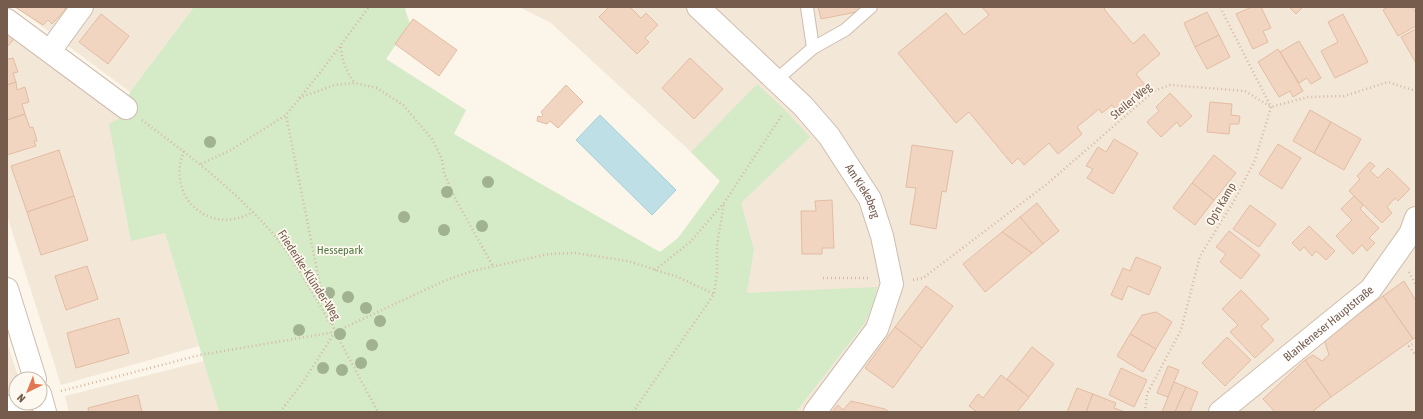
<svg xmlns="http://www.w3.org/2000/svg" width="1423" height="419" font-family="'Asap Condensed',sans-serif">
	<rect width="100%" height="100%" fill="#fcf5e9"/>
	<g fill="#f3e7d8">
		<path d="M16 7H194L130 92Z"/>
		<path d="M519 7H1416V412H796L865 323 747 293 754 250 720 181 691 152 551 23Z"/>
		<path d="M7 32 120 118 131 240 165 233 199 346 61 385 7 215Z"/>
		<path d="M7 343 19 379H16V396L7 400Z"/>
		<path d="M204 361 219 412H69L65 396Z"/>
	</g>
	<path fill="#d5eac7" d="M194 7H406L405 9 410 24 386 59 466 110 454 134 660 252 678 238 720 181 691 152 757 84 784 109 810 137 741 203 754 250 747 293 877 287 874 302 865 323 796 412H219L165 233 131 241 109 124 120 118 130 92Z"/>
	<path fill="#bedfe5" stroke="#a4ced7" d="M600 115 676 190 652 215 576 140Z"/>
	<g fill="#f1d5c1" stroke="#e3bca2">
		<path d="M15 7H63L66 9 52 24 48 20 43 25Z"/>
		<path d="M609 7H630L641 18 646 13 658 25 645 38 649 42 637 54 599 17Z"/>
		<path d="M818 7H862L856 12 821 19Z"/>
		<path d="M982 7H1106L1104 9 1133 44 1144 34 1160 54 1136 74 1145 85 1116 110 1112 105 1102 113 1099 109 1077 127 1082 134 1058 154 1049 143 1024 165 1018 158 1012 164 969 112 956 123 898 53 946 13 964 35 989 15Z"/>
		<path d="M1252 7H1261L1271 28 1263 31 1268 42 1253 49 1236 14Z"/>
		<path d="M1289 7H1303L1296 14Z"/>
		<path d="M1388 7H1412L1416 13V26L1398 36 1383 10Z"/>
		<path d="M1207 12 1219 35 1195 47 1184 23Z"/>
		<path d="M101 14 129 36 108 64 79 42Z"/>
		<path d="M1343 14 1368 62 1335 78 1321 51 1338 42 1328 22Z"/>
		<path d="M413 19 457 50 439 76 395 44Z"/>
		<path d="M1416 29V63L1401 37Z"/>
		<path d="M7 34 14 39 7 47Z"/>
		<path d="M1219 35 1230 57 1207 69 1195 47Z"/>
		<path d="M1299 41 1321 78 1311 84 1307 78 1299 83 1280 52Z"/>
		<path d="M1278 49 1303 91 1293 97 1290 91 1279 97 1258 62Z"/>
		<path d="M7 56 8 59 13 58 18 72 13 73 16 82 7 85Z"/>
		<path d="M690 58 723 89 694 119 662 88Z"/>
		<path d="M16 82 17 90 25 87 29 102 22 104 25 114 7 120V85Z"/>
		<path d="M566 85 583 102 558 128 550 121 547 124 537 121 538 116 541 117 543 115 541 112Z"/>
		<path d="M1170 93 1192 116 1180 127 1177 122 1161 137 1147 122 1159 111 1156 107Z"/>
		<path d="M1210 102 1232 104 1231 115 1240 116 1239 124H1230L1229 134 1207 132Z"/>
		<path d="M1310 110 1331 122 1314 153 1293 141Z"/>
		<path d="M25 114 30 128 33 127 37 141H34L36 146 7 155V120Z"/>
		<path d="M1331 122 1361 139 1344 170 1314 153Z"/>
		<path d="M1114 139 1138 153 1113 194 1087 178 1093 169 1086 166 1098 147 1106 152Z"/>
		<path d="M1278 144 1301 158 1282 189 1259 174Z"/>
		<path d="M912 145 953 151 946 192 942 191 936 229 910 224 916 188 906 187Z"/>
		<path d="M59 150 74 196 27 212 11 166Z"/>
		<path d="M1214 155 1236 173 1214 200 1192 183Z"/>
		<path d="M1370 162 1375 166 1370 171 1378 178 1388 168 1410 189 1398 201 1395 198 1387 207 1392 213 1382 223 1349 191 1360 179 1357 176Z"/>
		<path d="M1192 183 1214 200 1195 225 1173 208Z"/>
		<path d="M74 196 88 240 41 255 27 212Z"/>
		<path d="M1354 196 1363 205 1360 209 1379 228 1369 238 1375 243 1367 251 1362 245 1353 254 1336 236 1352 220 1341 209Z"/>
		<path d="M832 200 834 248H822V254H802L801 211H816L815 201Z"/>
		<path d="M1037 203 1059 231 1043 244 1020 217Z"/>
		<path d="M1250 205 1276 224 1259 247 1233 229Z"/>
		<path d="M1020 217 1043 244 1032 253 1002 232Z"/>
		<path d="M1309 226 1335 251 1326 260 1316 251 1312 256 1304 247 1300 251 1292 243Z"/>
		<path d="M1229 231 1260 255 1241 279 1220 262 1226 254 1216 247Z"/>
		<path d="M1002 232 1032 253 985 292 963 264Z"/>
		<path d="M1136 257 1161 267 1149 295 1128 286 1122 300 1111 295 1123 268 1130 271Z"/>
		<path d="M87 266 98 299 66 310 55 276Z"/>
		<path d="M1404 281 1416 301V337L1413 339 1383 296Z"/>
		<path d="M926 286 953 306 922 348 895 327Z"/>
		<path d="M1241 290 1269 319 1261 326 1274 340 1255 358 1230 332 1238 325 1222 309Z"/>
		<path d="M1383 296 1413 339 1331 397 1305 360 1313 355 1322 361 1329 355 1324 339Z"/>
		<path d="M1156 312 1172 322 1156 349 1130 334 1142 315Z"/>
		<path d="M119 318 129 353 76 368 67 333Z"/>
		<path d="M895 327 922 348 893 388 865 368Z"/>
		<path d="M1130 334 1156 349 1143 372 1117 356Z"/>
		<path d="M1227 337 1251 360 1225 386 1202 363Z"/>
		<path d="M1032 347 1054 364 1029 397 1007 379Z"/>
		<path d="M1305 360 1331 397 1312 412H1275L1263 399Z"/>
		<path d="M1168 366 1179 370 1168 397 1157 393Z"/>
		<path d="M1121 368 1147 380 1134 407 1109 395Z"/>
		<path d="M1001 375 1029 397 1017 412H977L969 406 978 394 983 398Z"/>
		<path d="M1174 382 1186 387 1175 412H1162Z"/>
		<path d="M1186 387 1198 392 1190 412H1175Z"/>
		<path d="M1077 388 1093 394 1086 412H1067Z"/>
		<path d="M1093 394 1116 403 1114 408 1125 412H1086Z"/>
		<path d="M138 395 142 412H89L88 408Z"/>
		<path d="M851 401 885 409 889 412H832L838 405 843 410Z"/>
	</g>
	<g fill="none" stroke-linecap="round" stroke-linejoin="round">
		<defs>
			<g id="lane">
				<path d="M807 7 813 48"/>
				<path d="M776 80 813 48 845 30 871 7"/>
			</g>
			<g id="street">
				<path id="s1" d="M698 7 803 106 829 136 870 199 882 236 892 284 877 329 815 412"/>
				<path d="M7 20 126 108"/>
				<path d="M50 51 82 7"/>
				<path d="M7 289 35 379"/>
				<path d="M40 394 45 412"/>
				<path d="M7 408 22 403"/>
			</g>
			<g id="secondary">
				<path id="s2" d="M1220 412 1371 289 1410 234 1416 218"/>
			</g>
		</defs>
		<use href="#lane" stroke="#cebdaf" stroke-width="14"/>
		<use href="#street" stroke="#cebdaf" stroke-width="24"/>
		<use href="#secondary" stroke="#d1beac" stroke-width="24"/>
		<g stroke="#d6b9a4" stroke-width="2.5" stroke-dasharray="1 3" stroke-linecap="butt">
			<path d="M341 47C342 61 346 71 354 82"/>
			<path d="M299 98 335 85 355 83 377 88 403 105 432 139 442 159 444 173 457 202 493 266"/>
			<path d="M142 120C186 153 230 186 267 227 293 256 312 292 332 326"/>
			<path d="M184 151C165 197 210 237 253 212"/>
			<path d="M201 164 231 150 286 115 319 74 369 7"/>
			<path d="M655 270 690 242 724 203 782 115"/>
			<path d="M1409 272 1416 286"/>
			<path d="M823 278H868"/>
			<path d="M913 280 923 278 1047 184 1154 91 1170 85 1245 91 1271 107 1308 97 1344 96 1388 82 1416 91"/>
			<path d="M335 332 378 412"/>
			<path d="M1416 342 1409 346 1416 356"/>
			<path d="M61 391 200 355 335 332 320 285 286 115"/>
			<path d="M280 412 303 382 335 332 446 280 473 271 549 254 575 253 628 261 678 277 714 294"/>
			<path d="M633 412 714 294 717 273V246L724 203"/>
			<path d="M1145 412 1147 394 1181 330 1200 256 1234 201 1255 160 1271 107 1220 7"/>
		</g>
		<use href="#lane" stroke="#fff" stroke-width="12"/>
		<use href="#street" stroke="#fff" stroke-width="22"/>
		<use href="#secondary" stroke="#fff" stroke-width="22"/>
	</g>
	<g fill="#a0b28f">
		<circle cx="210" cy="142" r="6"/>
		<circle cx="488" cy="182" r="6"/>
		<circle cx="447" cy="192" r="6"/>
		<circle cx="404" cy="217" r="6"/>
		<circle cx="482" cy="226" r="6"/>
		<circle cx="444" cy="230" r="6"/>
		<circle cx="329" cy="293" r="6"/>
		<circle cx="348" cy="297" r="6"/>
		<circle cx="366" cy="308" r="6"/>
		<circle cx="380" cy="321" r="6"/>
		<circle cx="299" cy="330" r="6"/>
		<circle cx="340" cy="334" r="6"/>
		<circle cx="372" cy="345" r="6"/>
		<circle cx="361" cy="363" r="6"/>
		<circle cx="323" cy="368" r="6"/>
		<circle cx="342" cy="370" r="6"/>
	</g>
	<g text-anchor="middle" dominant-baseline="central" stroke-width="3.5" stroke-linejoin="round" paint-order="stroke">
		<g font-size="12" fill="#765c4d" stroke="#fef9f0">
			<text transform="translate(1131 101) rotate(-40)">Steiler Weg</text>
			<text stroke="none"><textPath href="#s1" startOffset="249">Am Kiekeberg</textPath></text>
			<text transform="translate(1221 204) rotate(-60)">Op'n Kamp</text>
			<text transform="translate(309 275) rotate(57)">Friederike-Klünder-Weg</text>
			<text stroke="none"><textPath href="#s2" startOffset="140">Blankeneser Hauptstraße</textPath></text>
		</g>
		<g font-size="12" fill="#547b45" stroke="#fef9f0">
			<text x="340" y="250">Hessepark</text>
		</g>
	</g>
	<rect width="1423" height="419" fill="none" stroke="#765c4d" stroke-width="16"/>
	<g transform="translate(28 391) rotate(223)"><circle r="19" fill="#fef9f0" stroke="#c8baaf"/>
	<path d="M0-3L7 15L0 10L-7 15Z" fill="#e17653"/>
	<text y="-6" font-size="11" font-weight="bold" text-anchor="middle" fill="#765c4d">N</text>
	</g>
</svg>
